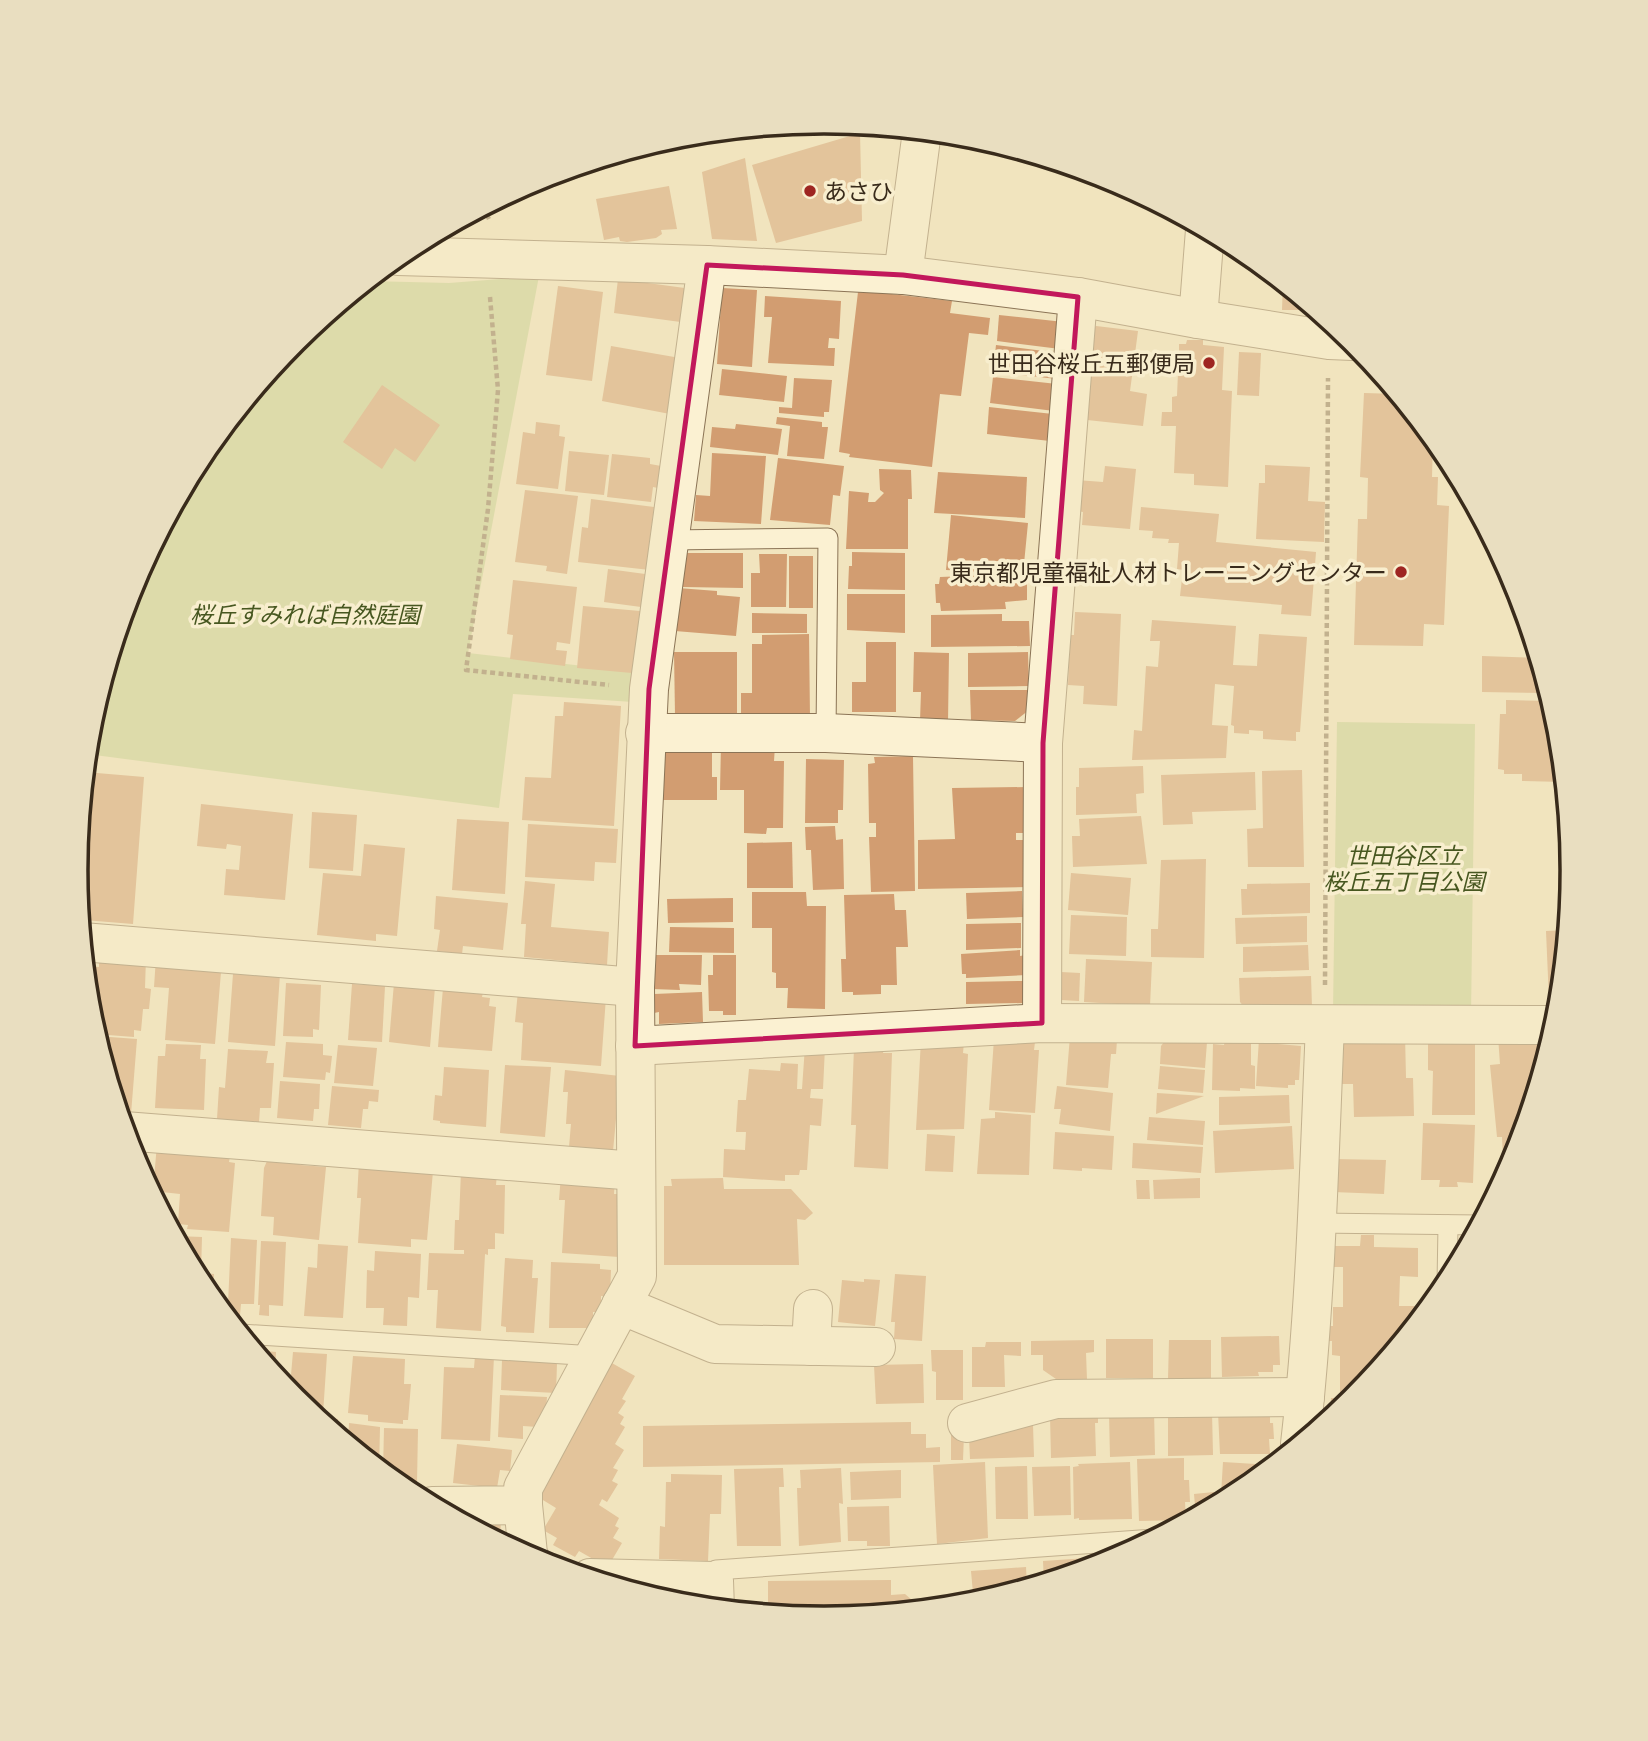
<svg xmlns="http://www.w3.org/2000/svg" width="1648" height="1741" font-family="'Noto Serif','Noto Sans JP',serif">
	<rect width="100%" height="100%" fill="#f1e4be"/>
	<g fill="#c6d092">
		<path d="M539 276 468 653 637 672 633 702 513 694 499 808 87 754 90 724 132 584 202 454 295 341 368 281 449 283Z"/>
		<path d="M1337 722 1475 724 1471 1015 1333 1013Z"/>
	</g>
	<g fill="#d29d71">
		<path d="M860 133 862 221 776 243 752 165Z"/>
		<path d="M745 158 757 241 712 239 702 172Z"/>
		<path d="M669 186 677 229 661 230 662 234 656 238 627 242 620 241 619 237 604 240 596 199Z"/>
		<path d="M618 279 692 289 688 323 614 313Z"/>
		<path d="M1283 283 1316 310H1282Z"/>
		<path d="M558 286 603 292 592 381 546 375Z"/>
		<path d="M722 288 757 290 752 367 717 364Z"/>
		<path d="M865 291 952 301 950 313 990 318 988 335 969 333 961 396 940 394 932 467 849 457 850 454 839 452 858 292 865 293Z"/>
		<path d="M765 296 841 301 839 339 829 338 828 348H835L834 366 768 363 772 317H764Z"/>
		<path d="M999 315 1064 322 1060 349 997 341Z"/>
		<path d="M1096 326 1138 331 1130 391 1147 394 1143 426 1078 419 1086 333Z"/>
		<path d="M1187 340H1203V345L1224 347 1222 390 1232 391 1228 487 1194 485V474L1174 473 1176 426H1161L1162 412H1172V397L1177 396 1178 373H1169V358L1179 359V344H1186Z"/>
		<path d="M996 345 1060 353 1057 379 993 372Z"/>
		<path d="M611 346 680 358 670 414 602 401Z"/>
		<path d="M1239 352 1261 353 1259 396 1237 395Z"/>
		<path d="M722 369 787 376 784 402 719 395Z"/>
		<path d="M993 377 1057 384 1054 411 990 403Z"/>
		<path d="M794 378 832 380 829 412H824V417L779 413V407L792 408Z"/>
		<path d="M382 385 440 425 415 462 395 448 382 469 343 442Z"/>
		<path d="M1364 393 1397 394 1433 439 1432 477H1438L1437 505 1449 506 1444 625 1424 624 1423 646 1354 645 1358 519H1367L1368 478 1360 477Z"/>
		<path d="M989 407 1053 414 1050 441 987 434Z"/>
		<path d="M777 417 822 422V427H828L824 459 787 456 790 426 776 424Z"/>
		<path d="M536 422 560 425 559 436 565 437 558 489 516 484 523 432 535 434Z"/>
		<path d="M736 424 782 429 778 455 710 447 712 427 735 429Z"/>
		<path d="M569 451 609 455 604 495 565 491Z"/>
		<path d="M712 453 766 456 761 524 694 521 696 495 710 496Z"/>
		<path d="M612 454 650 458V464L661 466 658 488 653 487 651 502 607 497Z"/>
		<path d="M778 458 844 466 840 496 833 495 830 525 770 520Z"/>
		<path d="M1265 465 1310 467 1308 501 1325 502 1324 542 1256 539 1259 483H1265Z"/>
		<path d="M1105 466 1136 469 1130 529 1082 525 1083 512 1077 511 1076 480 1103 482Z"/>
		<path d="M879 469 911 470 912 499H908V549H846L849 491 869 493 868 502H875L884 493 880 490Z"/>
		<path d="M938 472 1027 477 1025 518 934 513Z"/>
		<path d="M525 490 578 496 567 574 546 571 547 566 515 562Z"/>
		<path d="M591 499 654 507 649 546H654L650 570 578 562 582 527 588 528Z"/>
		<path d="M1141 507 1219 514 1216 542 1316 552 1311 616 1281 614 1282 605 1180 596 1183 570 1177 569 1179 543H1168L1169 539 1152 538 1153 531 1139 530Z"/>
		<path d="M951 515 1028 523 1023 574V578H1027V600L1005 602 1006 609 941 611 940 603H936L935 584H939L940 577 1020 574 946 570Z"/>
		<path d="M852 552 905 553V590L848 589 849 566H852Z"/>
		<path d="M683 553H743V588L683 587Z"/>
		<path d="M759 554H787L786 607H751V573H760Z"/>
		<rect x="789" y="556" width="24" height="52"/>
		<path d="M608 569 645 574 641 607 604 602Z"/>
		<path d="M513 580 577 587 570 644 557 642 556 650 567 651 565 666 510 659 513 635 507 634Z"/>
		<path d="M678 588 717 591V595L740 597 736 636 675 631Z"/>
		<path d="M847 594H905V633L847 630Z"/>
		<path d="M583 606 640 611 632 673 577 668Z"/>
		<path d="M1075 612 1121 614 1117 706 1083 704 1084 686 1068 685 1070 635H1074Z"/>
		<path d="M752 613 807 614V633H752Z"/>
		<path d="M1002 614V621H1029L1030 646 931 647V615Z"/>
		<path d="M1152 620 1236 626 1233 665 1257 666 1259 634 1307 637 1300 732H1296V741L1263 739V731L1249 730V734L1234 733V726L1231 725 1234 686 1215 684 1212 725 1228 726 1226 758 1132 760 1134 730 1142 731 1146 666 1158 667 1160 641H1150Z"/>
		<path d="M809 634 810 718H741V693H752V644H762V635Z"/>
		<path d="M866 642H896V712H852V682H866Z"/>
		<path d="M674 652H737V717L675 716Z"/>
		<path d="M914 652 949 653 948 722 920 721 921 692H913Z"/>
		<path d="M1028 652 1029 686 968 687V653Z"/>
		<path d="M1482 656 1538 658 1549 693 1482 692Z"/>
		<path d="M970 690H1029V710L1015 721 971 720Z"/>
		<path d="M1506 700 1551 701 1558 725 1564 782 1522 781V774H1504V770L1498 769 1500 714H1506Z"/>
		<path d="M564 702 621 706 614 826 522 820 525 777 551 778 555 716H563Z"/>
		<path d="M721 745 775 746 774 761H784L783 828H767L766 834 744 833V790H720Z"/>
		<path d="M665 747H712V777H717V800H660V770H665Z"/>
		<path d="M913 756 915 891 871 892 869 837H876V823H869L868 764 875 763 874 757Z"/>
		<path d="M806 759 844 760 843 810H838V823H805Z"/>
		<path d="M1143 766 1144 793 1136 794 1137 813 1076 815V787H1079V768Z"/>
		<path d="M1302 770 1304 867H1248L1247 829 1263 828 1262 771Z"/>
		<path d="M85 772 144 777 133 924 84 920V915H81L88 820H80Z"/>
		<path d="M1255 772 1256 810 1192 812 1193 824 1163 825 1161 775Z"/>
		<path d="M1027 787 1028 833H1016V840H1029L1030 887 918 889V840L955 839 952 788Z"/>
		<path d="M201 804 293 814 285 900 224 895 226 869 239 870 241 846 227 844 226 849 197 846Z"/>
		<path d="M312 812 357 815 353 871 309 868Z"/>
		<path d="M1141 816 1147 864 1073 867 1072 836H1080L1079 819Z"/>
		<path d="M457 819 509 822 505 894 452 890Z"/>
		<path d="M528 824 618 829 616 863 595 862 594 881 525 877Z"/>
		<path d="M835 826 836 840 843 839 844 889 813 890 811 850H806L805 827Z"/>
		<path d="M792 842 793 888H747V843Z"/>
		<path d="M364 844 405 848 397 936 376 934V941L317 935 323 873 361 876Z"/>
		<path d="M1206 859 1204 958 1151 957V929H1158L1161 860Z"/>
		<path d="M1071 873 1131 878 1128 915 1068 910Z"/>
		<path d="M525 881 555 884 551 927 609 932 607 965 524 957 526 924H521Z"/>
		<path d="M1310 883V913L1242 915 1241 889H1247V884Z"/>
		<path d="M1022 891 1023 917 967 919 966 893Z"/>
		<path d="M752 892H806L807 906H826L825 1009 787 1008 788 988H776V973L772 972V928H752Z"/>
		<path d="M894 894 895 910H906L908 947H896L897 985H881V994L853 995V992H842L841 959H846L844 895Z"/>
		<path d="M436 896 508 903 503 950 463 946 462 954 437 951 440 930 434 929Z"/>
		<path d="M733 898V922L668 923 667 899Z"/>
		<path d="M1071 915 1127 917 1126 956 1069 954Z"/>
		<path d="M1307 916V942L1236 944 1235 918Z"/>
		<path d="M1021 923V948L966 950V924Z"/>
		<path d="M670 927 734 928V953L669 952Z"/>
		<path d="M1567 930 1560 999 1549 1000 1546 931Z"/>
		<path d="M1308 945 1309 970 1243 972V947Z"/>
		<path d="M1020 950V956L1026 955 1027 975 966 978V974H962L961 954Z"/>
		<path d="M99 954 146 957 145 988 151 989 149 1009H143L141 1031 134 1030V1037L95 1034 89 1014 91 986 87 987 88 966 99 967Z"/>
		<path d="M652 955H702L701 985 679 984 680 990 652 989Z"/>
		<path d="M713 955H736V1015H723V1011H709L708 975H713Z"/>
		<path d="M156 958 204 961 203 972H221L215 1044 165 1040 169 988 154 987Z"/>
		<path d="M1086 959 1152 962 1150 1006 1084 1002Z"/>
		<path d="M1061 972 1080 973 1079 1001 1061 1000Z"/>
		<path d="M233 974 266 976 280 974 275 1046 228 1042Z"/>
		<path d="M1311 976 1312 1007 1246 1009 1240 1002 1239 978Z"/>
		<path d="M1023 981 1024 1003 966 1004V982Z"/>
		<path d="M286 983 321 985 319 1030 313 1029V1037L283 1036Z"/>
		<path d="M394 983 435 987 430 1047 389 1042Z"/>
		<path d="M352 984 385 986 382 1042 348 1040Z"/>
		<path d="M443 988 483 992 482 997 490 998 489 1006 496 1007 492 1051 438 1047Z"/>
		<path d="M518 991 606 997 601 1066 521 1060 523 1023 515 1022Z"/>
		<path d="M702 992 703 1022 659 1024V1012L654 1013V994Z"/>
		<path d="M1543 1034 1544 1064 1541 1075H1538V1083L1516 1157 1504 1179 1502 1137H1497L1490 1065 1500 1064 1498 1036Z"/>
		<path d="M1405 1035 1406 1078H1413L1414 1116 1354 1117 1353 1084H1342L1338 1036Z"/>
		<path d="M96 1036 137 1039 131 1114H119Z"/>
		<path d="M1070 1036 1117 1040 1116 1054H1111L1108 1088 1066 1085Z"/>
		<path d="M1167 1038 1207 1042 1205 1068 1160 1064 1161 1046Z"/>
		<path d="M994 1039 1035 1042 1034 1050H1039L1035 1113 989 1110Z"/>
		<path d="M1259 1039 1278 1040V1044L1301 1046 1299 1080H1295V1085H1288V1088L1256 1086Z"/>
		<path d="M1428 1039 1475 1041V1115H1432L1433 1071 1428 1070Z"/>
		<path d="M921 1040 964 1042 963 1053 968 1054 964 1129 916 1130Z"/>
		<path d="M1225 1040 1251 1041V1065L1255 1066V1089L1240 1088V1091L1212 1090 1213 1044 1224 1045Z"/>
		<path d="M286 1042 323 1044V1055L332 1056 330 1073 326 1072 325 1080 283 1077Z"/>
		<path d="M166 1044 201 1045 200 1059H206L204 1110 155 1108 158 1056H165Z"/>
		<path d="M338 1045 377 1048 373 1086 334 1083Z"/>
		<path d="M805 1046 825 1047 823 1089H811L810 1098 823 1099 821 1126 810 1125 807 1170H800L799 1175H785V1181L723 1177 724 1149 745 1150 746 1132H736L738 1100H746L749 1069 780 1071 781 1063 798 1064 797 1089H802Z"/>
		<path d="M854 1048 884 1049 883 1053H892L888 1169 854 1167 856 1125H851Z"/>
		<path d="M228 1049 268 1051 266 1063H274L271 1108H260L259 1122 217 1119 219 1087 225 1088Z"/>
		<path d="M505 1065 551 1067 545 1137 500 1133Z"/>
		<path d="M1160 1066 1205 1070 1203 1093 1158 1089Z"/>
		<path d="M444 1067 489 1070 486 1127 440 1123V1121L433 1120 435 1095 442 1096Z"/>
		<path d="M565 1070 620 1076 613 1151 569 1147 571 1124H566L568 1092H563Z"/>
		<path d="M280 1081 320 1084 319 1109H314L313 1121 277 1118Z"/>
		<path d="M332 1086 379 1090 378 1102 369 1101 368 1109H363L361 1128 328 1125Z"/>
		<path d="M1057 1086 1113 1093 1110 1131 1059 1124 1061 1109H1054Z"/>
		<path d="M1157 1093 1204 1096 1156 1114Z"/>
		<path d="M1289 1095 1290 1123 1219 1125V1097Z"/>
		<path d="M995 1112 1031 1115 1029 1175 977 1174 981 1119 995 1118Z"/>
		<path d="M1149 1117 1205 1121 1203 1145 1147 1140Z"/>
		<path d="M1423 1123 1475 1125 1473 1183 1457 1182 1458 1187H1439L1440 1180H1421Z"/>
		<path d="M1292 1126 1294 1169 1215 1173 1213 1131Z"/>
		<path d="M1055 1132 1114 1136 1112 1170 1082 1168V1171L1053 1169Z"/>
		<path d="M927 1134 955 1136 953 1172 925 1171Z"/>
		<path d="M1133 1143 1203 1147 1201 1173 1132 1168Z"/>
		<path d="M157 1144 231 1150 229 1162 235 1163 229 1232 187 1229 188 1225 178 1224 180 1194 153 1191Z"/>
		<path d="M1334 1159 1386 1160 1384 1194 1333 1192Z"/>
		<path d="M297 1160 300 1165 326 1167 319 1240 273 1235 274 1217 261 1216 264 1168 267 1161Z"/>
		<path d="M359 1162 433 1171 427 1240 411 1239V1247L358 1243 361 1198H357Z"/>
		<path d="M461 1171 497 1173 496 1185H505L504 1234 495 1233V1249H488V1255L485 1254 481 1331 436 1328 438 1290H427L429 1253 464 1254V1250H454L455 1220H459Z"/>
		<path d="M561 1175 615 1178 614 1194H623L619 1257 562 1253 565 1200H559Z"/>
		<path d="M723 1178 724 1189H791L813 1213 805 1220 797 1219 799 1265H664V1186H672L671 1179Z"/>
		<path d="M1200 1178V1198L1154 1199 1153 1180Z"/>
		<path d="M1136 1180H1149L1150 1199H1137Z"/>
		<path d="M1361 1235H1374V1247L1418 1248V1277L1400 1276 1399 1306H1416L1415 1325 1353 1400 1330 1419 1331 1398H1340V1356L1332 1355V1341H1326L1327 1326H1333V1307H1343V1267H1334V1246H1360Z"/>
		<path d="M175 1236 202 1237 201 1273 214 1274 213 1301 201 1286Z"/>
		<path d="M231 1238 257 1240 254 1304H241L240 1315 230 1314V1304H228Z"/>
		<path d="M261 1241 286 1242 283 1306 269 1305V1316L259 1315 260 1305H258Z"/>
		<path d="M318 1244 348 1246 343 1318 304 1316 308 1267 317 1268Z"/>
		<path d="M375 1251 421 1254 419 1298 408 1297 407 1326 383 1325 384 1308H366L367 1270 374 1271Z"/>
		<path d="M505 1258 533 1260 532 1278H538L534 1333 506 1332V1327L501 1326Z"/>
		<path d="M551 1262 600 1264V1269L611 1270 610 1297 601 1296V1312H593V1328H549Z"/>
		<path d="M895 1274 926 1276 922 1341 894 1339 895 1322H891Z"/>
		<path d="M864 1279 880 1280 875 1326 838 1322 842 1280 864 1282Z"/>
		<path d="M1279 1336 1280 1365H1273V1372H1258L1259 1376 1222 1377 1221 1337Z"/>
		<rect x="1106" y="1339" width="47" height="39"/>
		<path d="M1094 1340V1352L1086 1353 1087 1380 1056 1379 1043 1370V1355H1031V1341Z"/>
		<path d="M1169 1340H1211V1379H1168Z"/>
		<path d="M986 1342H1021V1356L1004 1355 1005 1387H972V1347H985Z"/>
		<path d="M254 1350 276 1352 275 1376Z"/>
		<path d="M931 1350H963V1400H936V1372L932 1371Z"/>
		<path d="M293 1352 327 1354 323 1414 311 1413 294 1400 284 1387 285 1375H291Z"/>
		<path d="M353 1356 405 1359 404 1384H411L408 1420H403V1424L368 1421V1415L348 1413Z"/>
		<path d="M475 1356H494L490 1441 441 1439 444 1367 474 1368Z"/>
		<path d="M502 1360 557 1363 556 1393 501 1390Z"/>
		<path d="M610 1362 635 1376 622 1399 626 1401 618 1413 624 1417 620 1424 625 1427 615 1444 624 1450 613 1468 618 1470 612 1481 618 1484 607 1502 602 1499 599 1505 619 1518 615 1526 619 1528 613 1538 622 1543 609 1565 600 1563 579 1551 575 1557 553 1545 557 1538 543 1530 556 1508 538 1497Z"/>
		<path d="M923 1364 924 1403 876 1404 874 1365Z"/>
		<path d="M500 1395 547 1397 546 1411 538 1427 523 1426V1439L498 1437Z"/>
		<path d="M1154 1411 1155 1455 1110 1457 1109 1413Z"/>
		<path d="M1212 1412 1213 1455 1168 1456V1413Z"/>
		<path d="M1218 1412 1260 1413V1417H1270V1423H1273L1274 1439H1269L1270 1454H1220Z"/>
		<path d="M1098 1413V1423H1095L1096 1456 1051 1458 1050 1415Z"/>
		<path d="M316 1418 338 1419 337 1435Z"/>
		<path d="M911 1422V1434H926V1448L940 1447V1462L643 1467V1426Z"/>
		<path d="M349 1423 380 1427 379 1469 348 1444Z"/>
		<path d="M1033 1425 1034 1457 970 1459 969 1437H991L992 1431Z"/>
		<path d="M384 1428 418 1429 417 1482H394L383 1473Z"/>
		<path d="M951 1434H964L963 1460H951Z"/>
		<path d="M457 1444 512 1450 510 1471 500 1470 497 1488 453 1483Z"/>
		<path d="M1184 1458V1480H1189L1190 1502H1185L1186 1520 1139 1521 1137 1459Z"/>
		<path d="M985 1462 988 1538 937 1544 933 1465Z"/>
		<path d="M1130 1462 1132 1519 1079 1520V1518L1074 1519 1073 1467 1079 1466 1078 1464Z"/>
		<path d="M1223 1462 1272 1465 1240 1493 1228 1499V1496L1221 1495Z"/>
		<path d="M1027 1466 1028 1519H996L995 1467Z"/>
		<path d="M1070 1466 1071 1515 1034 1516 1032 1467Z"/>
		<path d="M783 1468 784 1487H779L781 1546H737L734 1469Z"/>
		<path d="M841 1468 843 1504 839 1503 841 1542 799 1546 797 1488H801L800 1470Z"/>
		<path d="M901 1470V1498L851 1500 850 1472Z"/>
		<path d="M671 1474 722 1475 721 1514H710L708 1561 659 1559 660 1526 665 1527 666 1482H671Z"/>
		<path d="M1214 1492 1215 1497 1226 1496V1500L1196 1517 1194 1494Z"/>
		<path d="M889 1506 890 1546H867V1541H848L847 1507Z"/>
		<path d="M449 1515 501 1517 500 1542Z"/>
		<path d="M1134 1550 1110 1562V1551Z"/>
		<path d="M1087 1558V1569L1044 1582 1043 1561Z"/>
		<path d="M1026 1567 1027 1588 974 1604 971 1571Z"/>
		<path d="M891 1580V1595L905 1594 920 1607V1610L824 1619 768 1614V1581Z"/>
		<path d="M957 1597V1606L922 1610V1598Z"/>
	</g>
	<g fill="none" stroke-linecap="round" stroke-linejoin="round">
		<defs>
			<g id="lane">
				<path d="M669 540 828 538 826 733"/>
				<path d="M1316 1223 1479 1225"/>
				<path d="M1447 1285 1448 1225"/>
				<path d="M241 1334 595 1356"/>
				<path d="M714 1581 716 1570 1154 1539"/>
			</g>
			<g id="street">
				<path d="M398 256 707 265 903 275 1078 297 1198 319 1329 340 1353 341"/>
				<path d="M903 275 922 131"/>
				<path d="M1198 319 1205 230"/>
				<path d="M645 733H826L1043 743"/>
				<path d="M82 942 635 987"/>
				<path d="M1042 1023 1043 743 1078 297"/>
				<path d="M635 1046 1042 1023 1556 1025"/>
				<path d="M124 1131 636 1171"/>
				<path d="M621 1305 715 1344 876 1347"/>
				<path d="M811 1346 813 1309"/>
				<path d="M967 1423 1056 1399 1305 1397"/>
				<path d="M1300 1444C1316 1305 1319 1164 1325 1025"/>
				<path d="M523 1505 528 1554 530 1558"/>
				<path d="M432 1506 523 1505V1488L637 1276 635 987 649 689 707 265"/>
				<path d="M590 1578 714 1581 715 1609"/>
			</g>
		</defs>
		<use href="#lane" stroke="#8b7456" stroke-width="21"/>
		<use href="#street" stroke="#8b7456" stroke-width="40"/>
		<g stroke="#8b7456" stroke-width="4.5" stroke-dasharray="5 3.5" stroke-linecap="butt">
			<path d="M483 208 489 219"/>
			<path d="M490 297 498 390 488 509 466 670 609 685"/>
			<path d="M1325 985 1328 378"/>
		</g>
		<use href="#lane" stroke="#fbf1d2" stroke-width="19"/>
		<use href="#street" stroke="#fbf1d2" stroke-width="38"/>
	</g>
	<path d="M0 0H1648V1741H0ZM707 265 903 275 1078 297 1043 743 1042 1023 635 1046 649 689Z" fill="#f1e4be" fill-opacity=".55" fill-rule="evenodd"/>
	<path fill="none" stroke="#c2185b" stroke-width="5" stroke-linejoin="round" d="M707 265 903 275 1078 297 1043 743 1042 1023 635 1046 649 689Z"/>
	<g fill="#9e2521" stroke="#f8eece" stroke-width="2.5">
		<circle cx="810" cy="191" r="7"/>
		<circle cx="1209" cy="363" r="7"/>
		<circle cx="1401" cy="572" r="7"/>
	</g>
	<g text-anchor="middle" dominant-baseline="central" stroke-width="7" stroke-linejoin="round" paint-order="stroke">
		<g font-size="23" fill="#392b1b" stroke="#f8eece" text-anchor="end">
			<text x="824" y="191" text-anchor="start">あさひ</text>
			<text x="1195" y="363">世田谷桜丘五郵便局</text>
			<text x="1387" y="572">東京都児童福祉人材トレーニングセンター</text>
		</g>
		<g font-size="23" font-style="italic" fill="#475720" stroke="#f8eece">
			<text x="305" y="614">桜丘すみれば自然庭園</text>
			<text x="1404" y="855">世田谷区立<tspan x="1404" dy="26">桜丘五丁目公園</tspan></text>
		</g>
	</g>
	<path d="M0 0H1648V1741H0ZM88 870a736 736 0 1 1 1472 0a736 736 0 1 1-1472 0Z" fill="#e9dec0" fill-rule="evenodd"/>
	<path fill="none" stroke="#392b1b" stroke-width="3.5" d="M88 870a736 736 0 1 1 1472 0a736 736 0 1 1-1472 0Z"/>
</svg>
